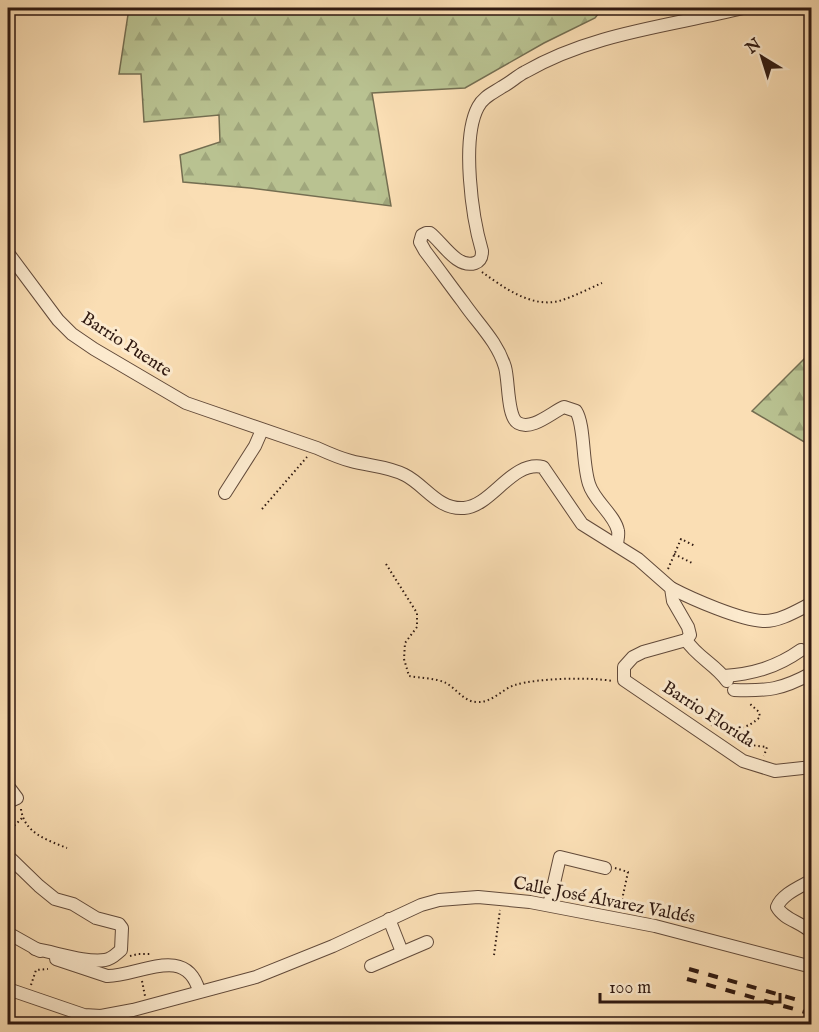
<svg xmlns="http://www.w3.org/2000/svg" width="819" height="1032" font-family="'IM FELL English',serif">
	<defs>
		<pattern id="forest-firs" width="22" height="20" patternUnits="userSpaceOnUse" patternTransform="scale(1.5)"><rect width="22" height="20" fill="#b9c291"/><path d="M5 1l3.5 6h-7zM16 11l3.5 6h-7z" fill="#9fa67c"/></pattern>
	</defs>
	<rect width="100%" height="100%" fill="#fadeb4"/>
	<filter id="stains"><feTurbulence type="fractalNoise" baseFrequency=".00333" numOctaves="4"/><feColorMatrix values="0 0 0 0 .2 0 0 0 0 .09 0 0 0 0 .02 0 0 0 .5 -.17"/></filter>
	<radialGradient id="worn" r=".72"><stop offset=".6" stop-color="#630" stop-opacity="0"/><stop offset="1" stop-color="#630" stop-opacity=".3"/></radialGradient>
	<g fill="url(#forest-firs)" stroke="#746e51" stroke-width="1.5">
		<path d="M129 8H603L595 18 544 43 465 88 372 93 391 206 250 188 183 182 180 155 220 142 219 115 144 122 141 74H119Z"/>
		<path d="M811 352V446L752 411Z"/>
	</g>
	<g fill="none" stroke-linecap="round" stroke-linejoin="round">
		<defs>
			<g id="minor">
				<path d="M8 253 58 320 72 334 94 349 186 403 317 448C328 453 339 458 351 461 369 466 388 466 405 475 425 485 438 510 464 508 492 506 512 460 543 467L582 524 638 559 671 588 673 601 688 627 690 635 686 640 643 652 633 657 624 667V680L743 761 775 771 812 767"/>
				<path d="M225 493 255 446 262 430"/>
				<path d="M617 545C617 541 619 535 618 531 615 515 594 501 589 484 582 463 585 425 576 411L564 407C552 412 532 431 518 423 507 417 509 381 505 367 497 341 478 324 463 302 450 285 438 268 425 251L420 242 422 235 426 233H430C442 242 457 269 475 263 481 261 482 257 482 251 472 217 461 139 478 107 483 97 493 93 502 87 510 83 517 76 525 72 592 33 670 26 743 8"/>
				<path d="M671 588C692 599 740 620 763 621 779 622 798 610 812 603"/>
				<path d="M686 640C697 657 716 665 727 681"/>
				<path d="M724 676C753 674 777 667 801 650"/>
				<path d="M734 690C768 691 781 690 812 673"/>
				<path d="M8 786 17 798 8 802"/>
				<path d="M8 856 39 886 55 899 73 904 96 918 119 924 122 928 121 950C116 954 112 959 105 960 85 963 55 952 35 949"/>
				<path d="M812 880C800 887 782 894 777 907 784 920 802 922 812 933"/>
				<path d="M549 905 560 857 605 868"/>
				<path d="M389 919 402 952"/>
				<path d="M8 933 40 951"/>
				<path d="M56 959 107 976C137 977 186 943 199 991"/>
				<path d="M371 966 427 942"/>
				<path d="M8 989 84 1015 101 1016 133 1010 256 977 333 946 421 905 439 900 478 897 530 902 655 926 812 967"/>
			</g>
		</defs>
		<use href="#minor" stroke="#624a3a" stroke-width="14"/>
		<g stroke="#2f1911" stroke-width="2" stroke-dasharray="1.5 3" stroke-linecap="butt">
			<path d="M482 272C503 287 531 308 559 301 573 297 588 289 602 283"/>
			<path d="M262 509 307 457"/>
			<path d="M674 554 694 564"/>
			<path d="M386 564 417 613V627L405 643 404 659 409 676C420 678 436 678 446 683 457 689 464 702 477 702 492 703 502 689 515 685 538 678 589 677 613 681"/>
			<path d="M668 569 681 539 695 546"/>
			<path d="M711 725C733 727 741 734 760 717L759 712 749 703"/>
			<path d="M735 729C739 746 752 745 767 747L764 756"/>
			<path d="M21 809C24 833 47 840 67 848"/>
			<path d="M8 832 22 818"/>
			<path d="M615 868 628 872 620 909"/>
			<path d="M494 955 500 910"/>
			<path d="M130 956 138 954H151"/>
			<path d="M142 981 145 996"/>
			<path d="M31 985 36 970 48 969"/>
		</g>
		<use href="#minor" stroke="#fceace" stroke-width="12"/>
		<g stroke="#2f1911" stroke-width="4" stroke-dasharray="10 10" stroke-linecap="butt">
			<path d="M689 969 812 1004"/>
			<path d="M687 979 812 1014"/>
		</g>
	</g>
	<g text-anchor="middle" dominant-baseline="central" stroke-width="6" stroke-linejoin="round" paint-order="stroke">
		<g font-size="18" fill="#2f1911" stroke="#fceace">
			<text transform="translate(126 345) rotate(33)">Barrio Puente</text>
			<text transform="translate(708 715) rotate(33)">Barrio Florida</text>
			<text transform="translate(604 901) rotate(11)">Calle José Álvarez Valdés</text>
		</g>
	</g>
	<rect width="819" height="1032" fill="none" stroke="#fadeb4" stroke-width="30"/>
	<rect x="9" y="9" width="801" height="1014" fill="none" stroke="#2f1911" stroke-width="3"/>
	<rect x="15" y="15" width="789" height="1002" fill="none" stroke="#2f1911" stroke-width="1.5"/>
	<g transform="translate(762 57) rotate(322)" stroke="#fceace" stroke-width="4.5" paint-order="stroke">
	<path d="M0-4.5L10 22L0 15L-10 22Z" fill="#2f1911"/>
	<text y="-9" font-size="16" font-weight="bold" text-anchor="middle" fill="#2f1911">N</text>
	</g>
	<path d="M600 993v9h180v-9" fill="none" stroke="#2f1911" stroke-width="3"/>
	<text x="609" y="993" font-size="18" fill="#2f1911" stroke="#fceace" stroke-width="4.5" paint-order="stroke">100 m</text>
	<rect width="100%" height="100%" filter="url(#stains)"/>
	<rect width="100%" height="100%" fill="url(#worn)"/>
</svg>
